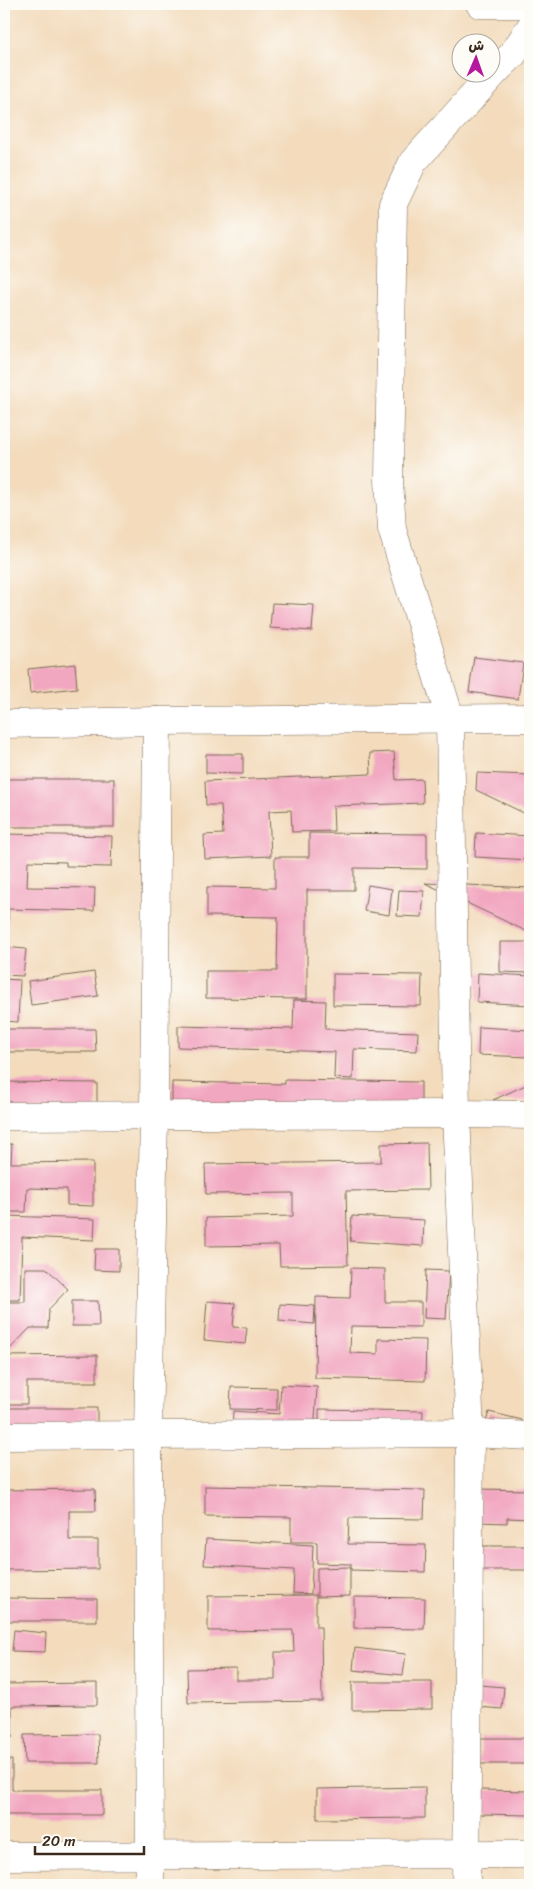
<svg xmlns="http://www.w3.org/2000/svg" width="534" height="1889" font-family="Sriracha,'Playpen Sans Arabic',sans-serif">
	<rect width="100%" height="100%" fill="#fdfcf7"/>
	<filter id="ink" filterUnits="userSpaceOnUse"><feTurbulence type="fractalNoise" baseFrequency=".02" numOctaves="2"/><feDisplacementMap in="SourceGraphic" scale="10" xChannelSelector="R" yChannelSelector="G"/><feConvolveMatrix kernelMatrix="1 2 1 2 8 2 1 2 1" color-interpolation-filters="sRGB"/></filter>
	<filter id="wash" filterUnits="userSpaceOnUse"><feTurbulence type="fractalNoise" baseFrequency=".0096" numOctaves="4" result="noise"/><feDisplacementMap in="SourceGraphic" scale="20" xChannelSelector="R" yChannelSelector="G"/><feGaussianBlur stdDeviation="1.12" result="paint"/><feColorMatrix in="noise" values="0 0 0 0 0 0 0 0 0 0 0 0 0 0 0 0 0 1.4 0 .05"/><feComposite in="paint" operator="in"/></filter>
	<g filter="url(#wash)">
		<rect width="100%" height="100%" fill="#f3dbbc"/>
		<g id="blocks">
			<g fill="#f2a7c1">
				<path d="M272 603 314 605 312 631 270 628Z"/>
				<path d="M474 657 523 663 518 699 469 692Z"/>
				<path d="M75 664 77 688 30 693 28 669Z"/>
				<path d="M394 752 396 780 422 779 423 803 333 806 334 831 292 832 291 810 269 811 271 856 205 859 204 835 223 834 221 805H206L205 781 371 774 370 753Z"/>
				<path d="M206 754H243V774L206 773Z"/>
				<path d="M477 773 530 775V816L476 790Z"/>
				<rect x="4" y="779" width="110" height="48"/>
				<path d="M309 833 427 834V869L354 868V890H307V999L206 998V971H277L278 917 207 916V887L275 888V857H309Z"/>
				<path d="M476 833 530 836V860L475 857Z"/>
				<path d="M4 834 112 836 111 867 66 866V862L28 861 27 887 95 888 94 911 8 909V935H4Z"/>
				<path d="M425 883 530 888V933Z"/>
				<path d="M368 885 392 889 389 915 364 911Z"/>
				<path d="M399 890 424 891 422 917 397 916Z"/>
				<path d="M500 942H530V973L500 972Z"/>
				<path d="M4 947 26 949 23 976 4 975Z"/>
				<path d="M94 972 98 996 31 1005 28 981Z"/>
				<path d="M478 973 530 976V1005L477 1002Z"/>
				<path d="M333 974 422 975 421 1006 333 1005Z"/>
				<path d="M4 979 20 980 18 1022 4 1021Z"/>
				<path d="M294 1000 326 1001 325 1029 418 1032 417 1051 354 1049 353 1079 334 1078 335 1052 178 1047V1026L293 1029Z"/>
				<path d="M479 1027 530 1030V1057L478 1055Z"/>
				<path d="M4 1029H95L96 1052H4Z"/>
				<path d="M285 1080 421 1082V1112L172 1108V1082L285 1084Z"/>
				<path d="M4 1082 97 1083V1111L4 1109Z"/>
				<path d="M530 1083V1102L493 1100Z"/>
				<path d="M427 1143 428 1190 346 1191 348 1265 280 1266 279 1245 206 1246V1218L293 1216V1193L206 1194 205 1164 381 1162V1144Z"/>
				<path d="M4 1144H12L11 1163 93 1162V1206L67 1205V1189L27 1188 26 1212H4Z"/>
				<path d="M4 1216 95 1219 94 1240 22 1237 20 1300H4Z"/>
				<path d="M352 1216 424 1220 423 1246 350 1241Z"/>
				<path d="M95 1249H119V1271L94 1270Z"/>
				<path d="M25 1268H46L68 1289 49 1309 48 1328H30L4 1355V1302H25Z"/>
				<path d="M351 1268 385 1269V1302H421V1327L351 1326 350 1353 378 1354V1339L426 1340 425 1381 315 1378 316 1297 350 1298Z"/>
				<path d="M426 1270 449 1271 446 1319 424 1318Z"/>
				<path d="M72 1301H98L99 1326H72Z"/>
				<path d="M207 1301 235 1303 233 1327 247 1328 245 1344 204 1340Z"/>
				<path d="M280 1304 315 1306 314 1324 279 1321Z"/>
				<path d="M97 1355V1382H27V1404H4V1356Z"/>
				<path d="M281 1385 317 1387 314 1435 232 1431 233 1411 279 1414Z"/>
				<path d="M231 1387 277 1388V1410L230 1409Z"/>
				<path d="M4 1408H97V1431L4 1430Z"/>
				<path d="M319 1409 423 1411 422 1434 319 1432Z"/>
				<path d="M489 1412 522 1420 519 1433 485 1425Z"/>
				<path d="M205 1486 425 1490 424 1519 349 1518 348 1544 426 1545 425 1572 351 1570V1564L317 1563V1542H291V1517L205 1516Z"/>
				<path d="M95 1489 96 1511H69V1540H98V1569L4 1570V1490Z"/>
				<path d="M479 1489 530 1490V1519L507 1518V1523L478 1522Z"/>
				<path d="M206 1539 313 1545 311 1594 293 1593 294 1570 204 1565Z"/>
				<path d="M477 1546H530V1570H478Z"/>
				<path d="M350 1567V1596L317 1597V1568Z"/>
				<path d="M316 1595V1627H321L322 1701 188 1703 187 1669 236 1668V1680H275V1652H294L293 1630 208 1631V1596Z"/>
				<path d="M354 1597 425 1598 424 1629 354 1628Z"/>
				<path d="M4 1598 97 1599V1621H4Z"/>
				<path d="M14 1630 46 1633 45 1652 12 1651Z"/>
				<path d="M355 1648 406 1654 403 1675 353 1670Z"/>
				<path d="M352 1682H432V1709L352 1710Z"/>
				<path d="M97 1683V1705L12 1706V1738H4V1684Z"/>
				<path d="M480 1685 504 1687 502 1709 478 1707Z"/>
				<rect x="526" y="1685" width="4" height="22"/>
				<path d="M98 1734 99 1763H25L24 1735Z"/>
				<path d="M481 1738H530V1764H480Z"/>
				<path d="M4 1760H12V1790H102V1815H4Z"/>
				<path d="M425 1787V1818L317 1819V1789Z"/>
				<path d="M479 1790 530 1791V1815L479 1814Z"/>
			</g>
		</g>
	</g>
	<g filter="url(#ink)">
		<use href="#blocks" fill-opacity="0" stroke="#7b6855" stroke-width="1"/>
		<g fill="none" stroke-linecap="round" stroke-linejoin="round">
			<defs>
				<g id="minor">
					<path d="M4 724 157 721 530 718"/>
					<path d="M4 1116 456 1114 530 1115"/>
					<path d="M4 1436 470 1433 530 1436"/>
					<path d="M4 1856 530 1854"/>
					<path d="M150 1885 148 1435 154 1115 157 721"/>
					<path d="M466 1885 470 1433 456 1114 450 718 392 529 389 480 393 204 413 162 494 73 513 54 530 28"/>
				</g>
				<path id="major" d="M480 4H530"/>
			</defs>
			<use href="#minor" stroke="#7b6855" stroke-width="29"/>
			<use href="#major" stroke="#7b6855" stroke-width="29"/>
			<use href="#minor" stroke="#fff" stroke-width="28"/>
			<use href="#major" stroke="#fff" stroke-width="28"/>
		</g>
	</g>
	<rect width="534" height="1889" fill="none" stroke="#fdfcf7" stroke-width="20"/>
	<g transform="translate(476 58) rotate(2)"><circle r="24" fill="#fdfcf7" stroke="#afa8a0"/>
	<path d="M0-4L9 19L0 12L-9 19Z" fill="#b5179e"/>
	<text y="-8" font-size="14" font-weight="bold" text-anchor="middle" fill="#3b2a1e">ش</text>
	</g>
	<path d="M35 1846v8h109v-8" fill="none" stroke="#3b2a1e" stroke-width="2.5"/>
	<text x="42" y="1846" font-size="15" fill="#3b2a1e" stroke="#fdfcf7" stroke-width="4" paint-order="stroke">20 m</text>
</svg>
